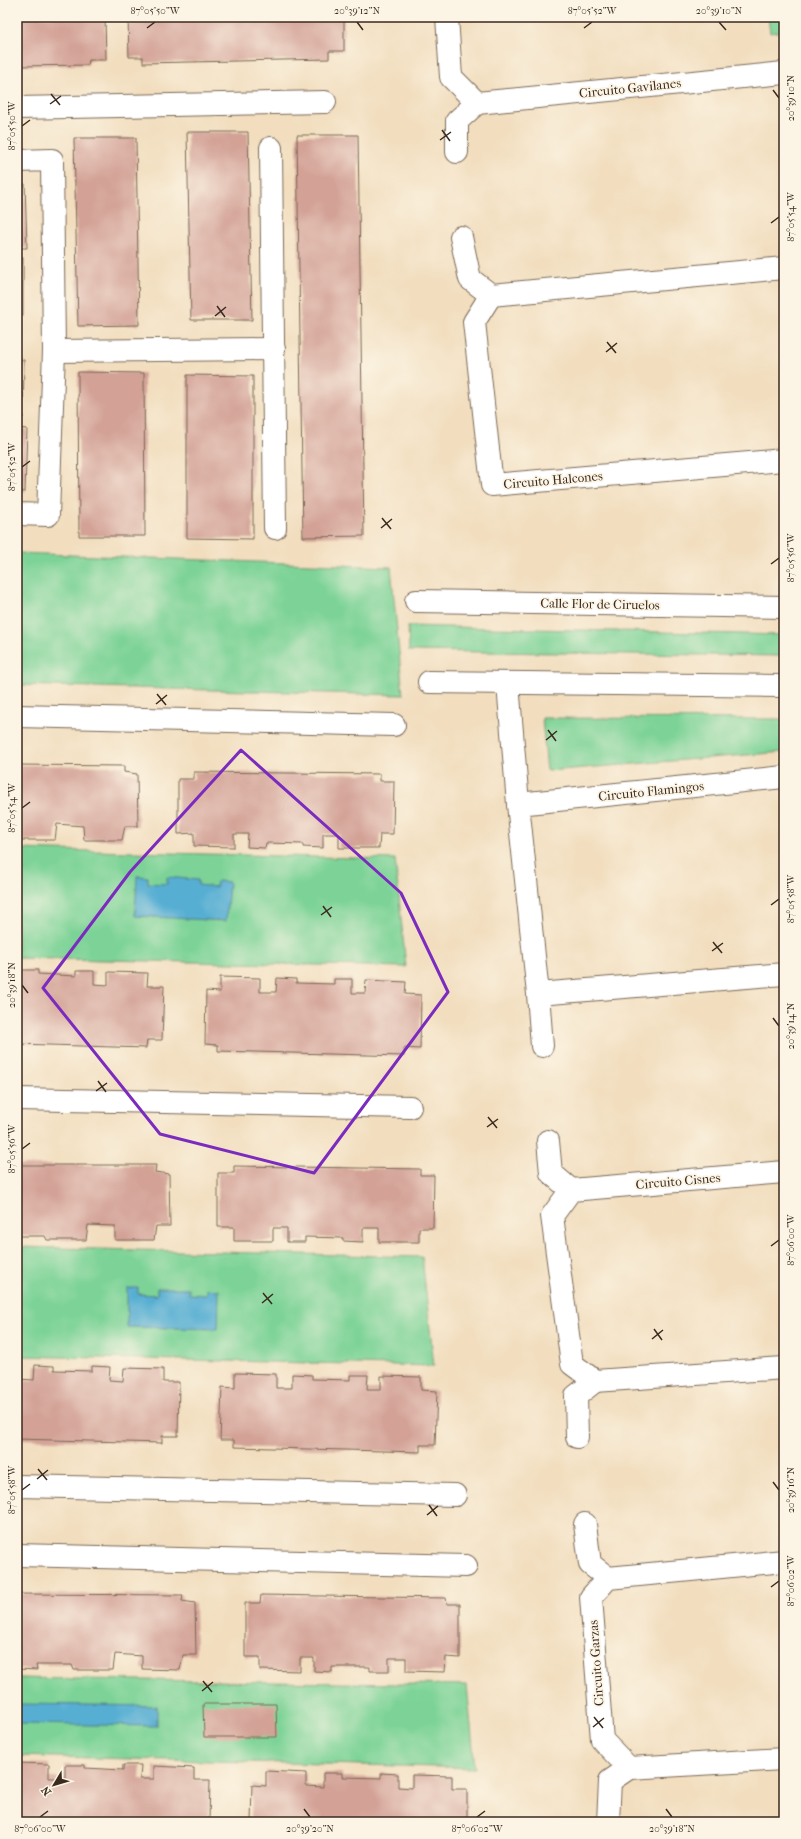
<svg xmlns="http://www.w3.org/2000/svg" width="801" height="1839" font-family="'IM FELL French Canon',serif">
	<rect width="100%" height="100%" fill="#fcf5e5"/>
	<filter id="ink" filterUnits="userSpaceOnUse"><feTurbulence type="fractalNoise" baseFrequency=".025" numOctaves="2"/><feDisplacementMap in="SourceGraphic" scale="8" xChannelSelector="R" yChannelSelector="G"/><feConvolveMatrix kernelMatrix="1 2 1 2 8 2 1 2 1" color-interpolation-filters="sRGB"/></filter>
	<filter id="wash" filterUnits="userSpaceOnUse"><feTurbulence type="fractalNoise" baseFrequency=".012" numOctaves="4" result="noise"/><feDisplacementMap in="SourceGraphic" scale="16" xChannelSelector="R" yChannelSelector="G"/><feGaussianBlur stdDeviation="0.9" result="paint"/><feColorMatrix in="noise" values="0 0 0 0 0 0 0 0 0 0 0 0 0 0 0 0 0 1.4 0 .05"/><feComposite in="paint" operator="in"/></filter>
	<g filter="url(#wash)">
		<rect width="100%" height="100%" fill="#f2debf"/>
		<g fill="#7dd397" stroke="#5c7e5a">
			<path d="M768 17H784V31L770 33Z"/>
			<path d="M17 553 391 567 403 695 17 685Z"/>
			<path d="M408 626 784 635V656L409 651Z"/>
			<path d="M542 718 784 719V752L547 771Z"/>
			<path d="M17 849 395 859 406 967 17 958Z"/>
			<path d="M17 1247 422 1257 434 1366 17 1356Z"/>
			<path d="M17 1678 467 1685 475 1768 17 1756Z"/>
		</g>
		<g fill="#56afd3" stroke="#486c78">
			<path d="M137 876 148 877V883L167 884V877L198 880V885L216 887 217 881 229 882 226 921 135 916Z"/>
			<path d="M127 1288H138V1294L157 1295V1288H189V1294L207 1295V1289L219 1290 218 1329 127 1327Z"/>
			<path d="M19 1704 157 1706V1726L19 1724Z"/>
		</g>
		<g id="blocks">
			<g fill="#d3a196">
				<path d="M17 17H105L106 60H89L88 65 17 66Z"/>
				<path d="M128 17H344V51H329V59L143 63V57H129Z"/>
				<path d="M187 132H248L252 320H191Z"/>
				<path d="M297 135H358L364 536 303 537Z"/>
				<path d="M74 138H136L139 325 78 326Z"/>
				<path d="M17 184H25L27 248H17Z"/>
				<rect x="17" y="258" width="6" height="58"/>
				<path d="M17 360H24L23 418H17Z"/>
				<path d="M78 372 144 373 145 536H79Z"/>
				<path d="M187 375 253 376V539L187 538Z"/>
				<path d="M17 428 27 429 25 492 17 491Z"/>
				<path d="M17 765 124 766V772L137 774 138 826H125L122 840H84L83 826 57 824 55 840H17Z"/>
				<path d="M194 772 380 774V781H394L393 834H380L379 848H339V834H323V848L303 847V844L266 843 265 848 247 847 248 834H234V847L194 846V833L178 834V779H194Z"/>
				<path d="M19 970H38V974L76 976V971H94V984L108 985V972L148 973 147 986H164L162 1040H147L146 1048 17 1044V984H19Z"/>
				<path d="M220 977 260 978V992H276L277 978 296 979V983L334 984V979H352V993H365L366 980 406 982 405 994 421 995 420 1049 404 1048V1056L218 1051V1045L205 1044 206 991 220 992Z"/>
				<path d="M17 1165H156L155 1172 169 1174 170 1226H156L154 1240H115V1226L88 1225 86 1240H47L45 1236H17Z"/>
				<path d="M234 1166 420 1169V1175H434L433 1228H419V1242H379V1228H363V1242L343 1241V1238L305 1237V1242H287V1228H273V1241H234V1227H218V1173H234Z"/>
				<path d="M35 1365 54 1366V1370L92 1371V1366L110 1367 109 1380 123 1381 124 1368 163 1369V1382H179L178 1436H162V1443L17 1439V1379L34 1380Z"/>
				<path d="M235 1373 276 1374V1388H292V1374L312 1375V1379L350 1380V1375H368L367 1389H381V1376L421 1377V1390L437 1391 435 1445H420V1452L234 1447V1440H220L222 1387 235 1388Z"/>
				<path d="M17 1594 183 1595 182 1601 195 1603 196 1655H183L180 1670 142 1669V1656L115 1654 113 1670H74L72 1665H36L37 1670 17 1669Z"/>
				<path d="M261 1595 446 1598 447 1604H460V1658L446 1657 445 1672 406 1671V1658H389V1671H370V1667H332V1672L314 1671V1658H300V1671L260 1670V1657H245V1603H260Z"/>
				<path d="M203 1704H276L277 1737H204Z"/>
				<path d="M17 1763 49 1764V1778H65V1765H85V1768L123 1770V1765H141L140 1779H154V1766L194 1768V1780H210L209 1822H17Z"/>
				<path d="M266 1771 306 1773V1786L323 1787V1773H342V1777L381 1778V1773L398 1774V1787L412 1788V1775L452 1776V1789H467V1822H251L252 1785 266 1786Z"/>
			</g>
		</g>
	</g>
	<g filter="url(#ink)">
		<use href="#blocks" fill-opacity="0" stroke="#7b6956" stroke-width="1"/>
		<g fill="none" stroke-linecap="round" stroke-linejoin="round">
			<defs>
				<g id="minor">
					<path d="M447 17 451 77 477 103 784 73"/>
					<path d="M17 108 325 102"/>
					<path d="M271 148 275 528"/>
					<path d="M457 152V121L477 103"/>
					<path d="M17 161 52 160 54 351 48 515 17 514"/>
					<path d="M461 237 470 279 491 295"/>
					<path d="M784 268 491 295 474 322 492 485 784 460"/>
					<path d="M54 351 274 349"/>
					<path d="M508 684 518 804"/>
					<path d="M17 716 394 725"/>
					<path d="M784 777 518 804 538 994 784 974"/>
					<path d="M538 994 542 1046"/>
					<path d="M17 1099 410 1107"/>
					<path d="M548 1141 551 1173 571 1190"/>
					<path d="M784 1172 571 1190 552 1216 572 1364 595 1381 784 1368"/>
					<path d="M577 1437 576 1396 595 1381"/>
					<path d="M17 1486 455 1495"/>
					<path d="M585 1524 590 1564 608 1578"/>
					<path d="M17 1555 466 1566"/>
					<path d="M784 1561 608 1578 591 1597 602 1740 629 1768 784 1759"/>
					<path d="M608 1822 610 1781 629 1768"/>
				</g>
				<g id="major">
					<path d="M416 601 784 607"/>
					<path d="M429 682 784 686"/>
				</g>
			</defs>
			<use href="#minor" stroke="#7b6956" stroke-width="24"/>
			<use href="#major" stroke="#7b6956" stroke-width="24"/>
			<use href="#minor" stroke="#fff" stroke-width="22"/>
			<use href="#major" stroke="#fff" stroke-width="22"/>
		</g>
	</g>
	<path fill="none" stroke="#7b2cbf" stroke-width="3" stroke-linejoin="round" d="M241 750 401 893 448 992 314 1173 160 1134 43 988 130 872Z"/>
	<path fill="none" stroke="#3b2a1e" stroke-width="1.5" d="M357 22 363 30M719 22 726 30M147 28 155 22M584 28 592 22M773 90 779 98M51 94 60 105M50 104 61 96M22 126 30 120M442 130 450 141M440 140 451 132M771 223 779 217M217 306 225 317M215 316 226 307M607 342 616 353M606 352 617 343M22 467 30 461M382 518 391 529M381 528 392 519M771 564 779 558M157 694 166 705M156 704 167 695M548 730 556 741M546 740 557 731M22 808 30 802M771 905 779 899M323 906 331 917M321 915 332 907M713 942 722 953M712 951 723 943M22 985 28 993M773 1018 779 1026M98 1081 106 1092M96 1091 107 1083M488 1117 497 1128M487 1127 498 1119M22 1149 30 1143M771 1246 779 1240M263 1293 272 1304M262 1303 273 1294M654 1329 662 1340M652 1339 663 1330M38 1469 47 1480M37 1479 48 1470M773 1482 779 1490M22 1490 30 1484M429 1505 437 1516M427 1515 438 1506M771 1587 779 1581M203 1681 212 1692M202 1691 213 1682M594 1717 603 1728M593 1727 604 1718M304 1809 310 1817M666 1809 672 1817M40 1817 48 1811M477 1817 485 1811"/>
	<g text-anchor="middle" dominant-baseline="central" stroke-width="3.5" stroke-linejoin="round" paint-order="stroke">
		<g font-size="13" fill="#3b2a1e" stroke="#fcf5e5">
			<text transform="translate(630 88) rotate(-6)">Circuito Gavilanes</text>
			<text transform="translate(553 480) rotate(-5)">Circuito Halcones</text>
			<text transform="translate(600 604) rotate(1)">Calle Flor de Ciruelos</text>
			<text transform="translate(651 791) rotate(-6)">Circuito Flamingos</text>
			<text transform="translate(678 1181) rotate(-5)">Circuito Cisnes</text>
			<text transform="translate(596 1663) rotate(-94)">Circuito Garzas</text>
		</g>
	</g>
	<rect width="801" height="1839" fill="none" stroke="#fcf5e5" stroke-width="44"/>
	<g transform="translate(54 1785) rotate(232)" stroke="#fcf5e5" stroke-width="3" paint-order="stroke">
	<path d="M0-3L7 15L0 10L-7 15Z" fill="#3b2a1e"/>
	<text y="-6" font-size="11" font-weight="bold" text-anchor="middle" fill="#3b2a1e">N</text>
	</g>
	<rect x="22" y="22" width="757" height="1795" fill="none" stroke="#3b2a1e" stroke-width="1.5"/>
	<g font-size="10" text-anchor="middle" fill="#3b2a1e">
		<text x="155" y="14">87°05'50"W</text>
		<text x="357" y="14">20°39'12"N</text>
		<text x="592" y="14">87°05'52"W</text>
		<text x="719" y="14">20°39'10"N</text>
		<text transform="translate(790 98) rotate(-90)" y="4">20°39'10"N</text>
		<text transform="translate(11 126) rotate(-90)" y="4">87°05'50"W</text>
		<text transform="translate(790 217) rotate(-90)" y="4">87°05'54"W</text>
		<text transform="translate(11 467) rotate(-90)" y="4">87°05'52"W</text>
		<text transform="translate(790 558) rotate(-90)" y="4">87°05'56"W</text>
		<text transform="translate(11 808) rotate(-90)" y="4">87°05'54"W</text>
		<text transform="translate(790 899) rotate(-90)" y="4">87°05'58"W</text>
		<text transform="translate(11 985) rotate(-90)" y="4">20°39'18"N</text>
		<text transform="translate(790 1026) rotate(-90)" y="4">20°39'14"N</text>
		<text transform="translate(11 1149) rotate(-90)" y="4">87°05'56"W</text>
		<text transform="translate(790 1240) rotate(-90)" y="4">87°06'00"W</text>
		<text transform="translate(790 1490) rotate(-90)" y="4">20°39'16"N</text>
		<text transform="translate(11 1490) rotate(-90)" y="4">87°05'58"W</text>
		<text transform="translate(790 1581) rotate(-90)" y="4">87°06'02"W</text>
		<text x="40" y="1832">87°06'00"W</text>
		<text x="310" y="1832">20°39'20"N</text>
		<text x="477" y="1832">87°06'02"W</text>
		<text x="672" y="1832">20°39'18"N</text>
	</g>
</svg>
